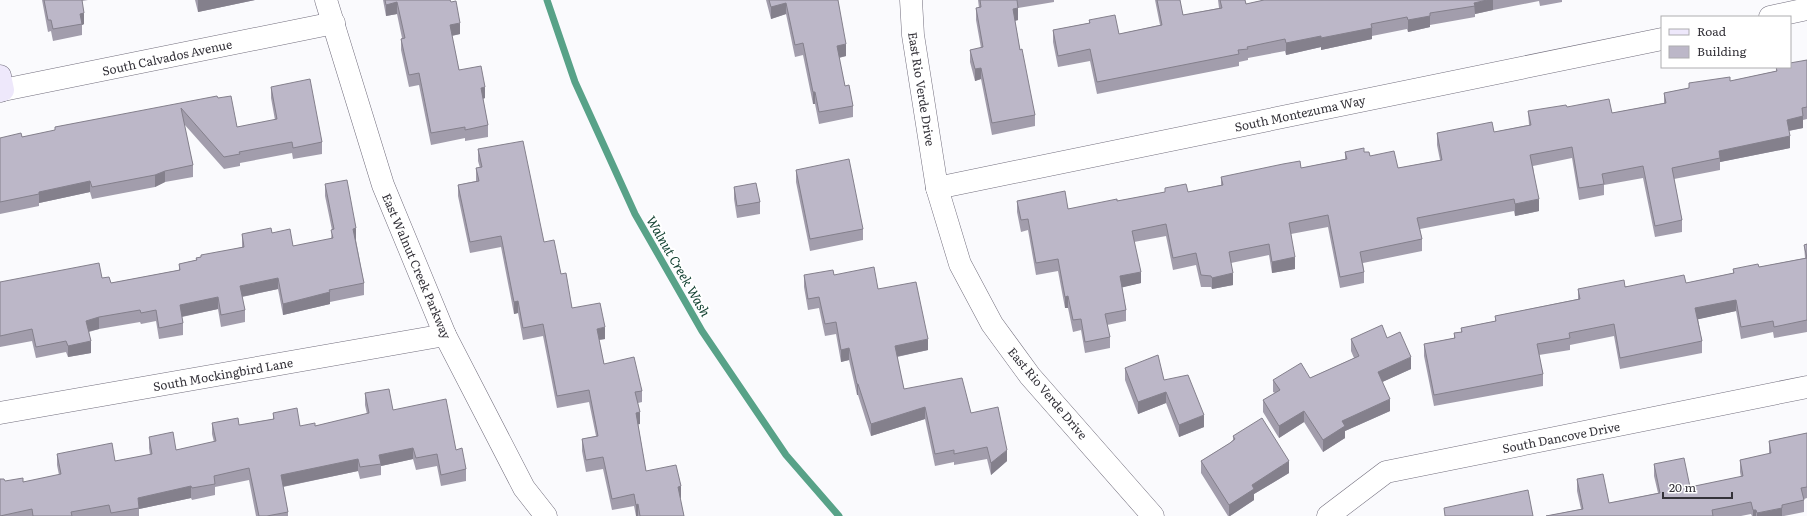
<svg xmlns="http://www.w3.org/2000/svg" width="1807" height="516" font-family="Literata,serif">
	<rect width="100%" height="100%" fill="#fafafd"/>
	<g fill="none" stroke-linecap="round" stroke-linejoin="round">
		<path stroke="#58a288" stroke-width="7" d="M547 0 575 82 635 214 702 331 786 455 839 516"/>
		<defs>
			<g id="street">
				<path d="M326 0 383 185 445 335 524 488 546 516"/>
				<path d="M911 0 913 35 937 188 960 264 992 324 1030 376 1153 516"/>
				<path d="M1770 17 1807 9"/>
				<path d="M3 90 334 23"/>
				<path d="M937 188 1662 39"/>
				<path d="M0 413 445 335"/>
				<path d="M1328 516 1386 472 1807 387"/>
			</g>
			<path id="secondary" d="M0 76 3 90 0 91"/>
		</defs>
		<use href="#street" stroke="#726e7d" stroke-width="23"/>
		<use href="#secondary" stroke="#726e7d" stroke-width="23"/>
		<use href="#street" stroke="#fff" stroke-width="22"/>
		<use href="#secondary" stroke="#eee8fb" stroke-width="22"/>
	</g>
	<g fill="#a29dac">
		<path d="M42 0H88L82 1 84 24 82 25V35L53 41 51 31 48 32Z"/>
		<path d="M195 0H255L198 12Z"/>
		<path d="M383 0H450L460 34 452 36 459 70 485 98 483 99 488 125V137L465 141V138L431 145 419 85 409 87 401 50V39L402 38 397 14 386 16Z"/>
		<path d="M766 0H838L846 56 839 58 845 86 853 106V117L819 124 815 104H813L803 55 795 57 786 14 771 19Z"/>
		<path d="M978 0H1054V2L1018 8V20L1015 21 1020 50 1035 115V126L992 135 981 79 975 81 970 62V50L981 48 976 20V8H979Z"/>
		<path d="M1155 0H1180L1183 15 1219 8 1218 0H1245L1246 4 1264 0H1562V2L1540 6 1539 1 1493 10 1475 14V17L1430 25V27L1408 32 1407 29 1372 36V39L1321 50V47L1286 55 1285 51 1248 58V60L1239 62V66L1097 94 1090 61 1058 67 1053 42V30L1089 23V20L1119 34 1160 25Z"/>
		<path d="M1807 60V119L1803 120V128L1789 131 1790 148 1720 162V170L1674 179 1682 220V232L1655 237 1643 178 1604 185V195L1579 200 1572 158 1533 166 1539 211 1515 216 1514 211 1420 229 1422 239V251L1363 263 1364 272V283L1340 288 1328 227 1291 234 1295 269 1272 273 1269 255 1231 263 1233 285 1212 289 1211 287H1201L1196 265 1173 270 1166 236 1134 242 1141 283 1122 287 1126 310V321L1107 325 1110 337V348L1085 353 1081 330 1073 332 1068 308H1065L1058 271 1036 275 1028 230 1021 232 1017 212V201L1068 209 1117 201 1165 192V188L1188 192 1221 185V177L1301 168 1345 159V152H1364L1370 156 1398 168 1440 160 1437 145V133L1494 132 1529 125 1528 111 1567 107 1612 113 1664 103V93L1689 88V83L1730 81 1776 71V67Z"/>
		<path d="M271 87 322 142V154L293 159 292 153 240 163V166L224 169 184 124 193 165V177L165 182 155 187 92 199 90 192 39 203V206L0 214V138L22 137 55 131V127L218 98 237 127 275 120 271 98Z"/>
		<path d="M478 149 544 242 561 274 572 308 605 339 599 340 604 364 642 391V402L638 403 640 424H638L646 471 681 498H680L684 516H636L634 506 612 510 603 469 586 472 582 451V439L596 436 589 402 557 408 543 336 523 340 518 313 514 314 501 247 470 253 458 196V185L476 181V168H480L478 161Z"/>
		<path d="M796 170 863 229V240L810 251 796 182Z"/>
		<path d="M325 184 356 240 364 283V295L330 302V304L283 315 278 289 242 297 245 310V322L221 327 218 309 182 317 183 323V335L159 339 156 321 141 324 140 322 99 329 89 332 91 353 68 357 66 352 36 358 32 341 0 347V282L102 278 111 283 179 270V264L196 260V258L242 247V234L272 233 293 246 331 239 332 230 325 196Z"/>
		<path d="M734 187 760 202V214L737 218 734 199Z"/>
		<path d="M1807 244V332L1774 338 1773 332 1741 339 1736 311 1698 319 1702 341V353L1620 369 1614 336 1570 345V350L1539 355 1543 374V386L1434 406 1424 356V344L1454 338V333L1461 332V328L1495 321V316L1578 299V289L1686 283 1733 273V269L1759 267 1805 258 1804 245Z"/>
		<path d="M804 275H834L878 289 928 350 897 357 904 389 971 413 1007 461 991 475 987 459 954 465V462L935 466 925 419 871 436 858 395H857L849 360 841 362 836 334 825 336 819 308 808 310 804 287Z"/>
		<path d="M1387 338 1411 369 1382 382 1390 411 1345 431V438L1323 452 1304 422 1279 438 1263 412V400L1275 393 1273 392V380L1310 378 1354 358 1351 351V339Z"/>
		<path d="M1125 368 1164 380 1204 427 1179 437 1166 403 1138 414 1125 380Z"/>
		<path d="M365 393 456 450 466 469V481L441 486 437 466 416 470 413 459 381 466V475L360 479 358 471 283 487 288 512V516H256L249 480 215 487V495L192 500 191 498 139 509V516H0L5 481 23 482 59 475 57 465V454L115 461 150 455 149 448V437L176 450 214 442 212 434V423L239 425 273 419V413L300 426H315L367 414 365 405Z"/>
		<path d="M1807 433V498L1804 499V512L1784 516H1752L1751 514 1741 516H1546L1581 509 1577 491V479L1609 503 1658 493 1654 476V464L1690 487 1741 477 1740 472V460L1769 454V441Z"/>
		<path d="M1233 436 1289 473 1254 494V500L1230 516H1228L1201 473V461L1230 443 1233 440Z"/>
	</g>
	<g fill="#84808c">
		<path d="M198 0H255L198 12Z"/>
		<path d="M1487 0H1493V10L1475 14 1474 3Z"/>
		<path d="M397 2V14L386 16V5Z"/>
		<path d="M786 3V14L771 19V7Z"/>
		<path d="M1018 8V20L1013 21V9Z"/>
		<path d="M84 13V24L82 25 80 14Z"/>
		<path d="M1430 16V27L1408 32V20Z"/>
		<path d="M460 23V34L450 36V25Z"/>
		<path d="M1372 28V39L1321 50V38Z"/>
		<path d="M1321 36V47L1286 55V43Z"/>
		<path d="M846 44V56L837 58V46Z"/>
		<path d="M981 68V79L975 81V69Z"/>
		<path d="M485 87V98L481 99V88Z"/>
		<rect x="813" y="92" width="2" height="12"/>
		<path d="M1803 116V128L1787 131V120Z"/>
		<path d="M1790 136V148L1720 162V158L1719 151Z"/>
		<path d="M165 171V182L155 187V175Z"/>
		<path d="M90 181V192L39 203V192Z"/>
		<path d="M1539 199V211L1515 216V204Z"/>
		<path d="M356 228V240H353V229Z"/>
		<path d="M1295 257V269L1272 273V262Z"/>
		<path d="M1141 272V283L1120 288V276Z"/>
		<path d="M1233 273V285L1212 289V278Z"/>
		<path d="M278 278V289L240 297V286Z"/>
		<path d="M330 292V304L283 315V304Z"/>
		<path d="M1068 296V308H1065V297Z"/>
		<path d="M218 297V309L180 317V305Z"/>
		<path d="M1736 300V311L1695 320V308Z"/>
		<path d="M518 301V313L514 314V302Z"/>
		<path d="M99 317V329L86 332V321Z"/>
		<path d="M605 327V339L597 340V329Z"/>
		<path d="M928 339V350L895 357V346Z"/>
		<path d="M91 341V353L68 357V346Z"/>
		<path d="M849 348V360L841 362V350Z"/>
		<path d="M1411 357V369L1378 384V372Z"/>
		<rect x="857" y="384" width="1" height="11"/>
		<path d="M1166 392V403L1138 414V402Z"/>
		<path d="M1390 399V411L1345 431V438L1323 452V440L1342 421Z"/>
		<path d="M925 407V419L871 436V424Z"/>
		<path d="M1304 411V422L1279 438V426Z"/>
		<path d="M640 412V424L636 425V413Z"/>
		<path d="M1204 415V427L1179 437V425Z"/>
		<path d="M413 448V459L381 466 379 455Z"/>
		<path d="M1007 450V461L991 475V463Z"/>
		<path d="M358 459V471L281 487V475Z"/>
		<path d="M1289 461V473L1254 494V500L1230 516H1229V505L1252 485Z"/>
		<path d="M191 486V498L139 509 138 498Z"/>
		<path d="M681 486V498H678V487Z"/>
		<path d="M638 504V516H636V505Z"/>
		<path d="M1782 508V516H1757V513Z"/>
		<rect x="1753" y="510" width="3" height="6"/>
	</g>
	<g fill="#bcb7c8" stroke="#84808c">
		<path d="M44 0H82L84 13 80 14 82 24 53 29 51 20H48Z"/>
		<path d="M385 0H450L451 2 456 1 460 23 450 25 459 70 481 66 485 87 481 88 488 125 465 130V127L431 133 419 73 409 75 401 39 405 38 397 2 386 5Z"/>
		<path d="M769 0H838L846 44 837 46 845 86 849 85 853 106 819 112 815 92H813L803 43 795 45 786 3 771 7Z"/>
		<path d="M980 0H1017L1018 8 1013 9 1020 50 1022 49 1035 115 992 123 981 68 975 69 970 50 983 47 976 8 981 7Z"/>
		<path d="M1157 0H1180L1183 15 1222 8 1220 0H1245L1246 4 1264 0H1487L1474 3 1475 6 1430 13V16L1408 20 1407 17 1371 24 1372 28 1321 38V36L1286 43 1285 39 1247 47 1248 49 1238 50 1239 54 1097 82 1090 49 1058 56 1053 30 1090 23 1089 20 1115 15 1119 34 1162 25Z"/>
		<path d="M1807 60V107L1802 108 1803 116 1787 120 1790 136 1719 151 1720 158 1672 168 1682 220 1655 226 1643 166 1602 174 1604 184 1579 188 1572 147 1530 155 1539 199 1515 204 1514 199 1417 218 1422 239 1360 252 1364 272 1340 277 1328 215 1289 223 1295 257 1272 262 1269 244 1229 252 1233 273 1212 278 1211 276 1201 275 1196 253 1173 258 1166 224 1132 231 1141 272 1120 276 1126 310 1105 314 1110 337 1085 342 1081 319 1073 320 1068 296 1065 297 1058 259 1036 263 1028 219 1021 220 1017 201 1065 191 1068 209 1117 199V201L1165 192V188L1186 184 1188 192 1223 185 1221 177 1283 164 1300 161 1301 168 1347 159 1345 152 1364 148V152H1369L1370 156 1394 151 1398 168 1442 160 1437 133 1492 122 1494 132 1531 125 1528 111 1566 105 1567 107 1609 99 1612 113 1666 103 1664 93 1689 88V83L1730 77V81L1777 71 1776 67H1790V63Z"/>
		<path d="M310 79 322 142 293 148 292 142 239 152 240 154 224 157 181 108 193 165 165 171 155 175 92 187 90 181 39 192V194L0 202V138L21 133 22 137 55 130V127L217 96 218 98 231 96 237 127 277 119 271 87Z"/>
		<path d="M523 141 544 242 554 240 561 274 566 273 572 308 600 303 605 327 597 329 604 364 634 357 642 391 635 392 640 412 636 413 646 471 676 465 681 486 678 487 684 516H640L638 504 636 505 634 494 612 499 603 457 586 460 582 439 598 436 589 390 557 396 543 324 523 328 518 301 514 302 501 236 470 242 458 185 479 181 476 168 482 167 478 149Z"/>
		<path d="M849 159 863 229 810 239 796 170Z"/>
		<path d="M347 180 356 228 353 229 364 283 329 290 330 292 283 304 278 278 240 286 245 310 221 315 218 297 180 305 183 323 159 328 156 310 141 313 140 310 99 317 86 321 91 341 68 346 66 341 36 347 32 329 0 336V282L99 263 102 278 109 277 111 283 180 270 179 264 197 260 196 258 201 257V255L244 247 242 234 271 228 272 233 290 229 293 246 333 238 331 230 334 229 325 184Z"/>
		<path d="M756 183 760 202 737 206 734 187Z"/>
		<path d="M1807 244V258L1804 245Z"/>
		<path d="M1807 258V320L1774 327 1773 321 1741 327 1736 300 1695 308 1702 341 1620 358 1614 324 1569 333 1570 338 1537 344 1543 374 1434 395 1424 344 1455 338 1454 333 1462 332 1461 328 1496 321 1495 316 1580 299 1578 289 1624 280 1625 287 1684 275 1686 283 1734 273 1733 269 1758 264 1759 267Z"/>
		<path d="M874 267 878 289 916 282 928 339 895 346 904 389 962 378 971 413 998 407 1007 450 991 463 987 447 954 454V450L935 454 925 407 871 424 858 384H857L849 348 841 350 836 322 825 324 819 297 808 299 804 275 833 270 834 275Z"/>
		<path d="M1382 325 1387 338 1400 332 1411 357 1378 372 1390 399 1342 421 1345 426 1323 440 1304 411 1279 426 1263 400 1280 390 1273 380 1301 363 1310 378 1359 356 1351 339Z"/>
		<path d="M1158 355 1164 380 1188 375 1204 415 1179 425 1166 392 1138 402 1125 368Z"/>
		<path d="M389 389 393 410 446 399 456 450 462 448 466 469 441 475 437 454 416 458 413 448 379 455 381 464 360 467 358 459 281 475 288 512 267 516H259L249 468 214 476 215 484 192 488 191 486 138 498 139 508 111 513 109 505 71 512 72 516H33L32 509 0 516V479H4L5 481 23 478V482L61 474 57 454 112 443 115 461 152 454 149 437 173 432 176 450 216 441 212 423 238 418 239 425 274 419 273 413 297 408 300 426 315 423V426L369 413 365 393Z"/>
		<path d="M1262 418 1289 461 1252 485 1254 489 1229 505 1201 461 1230 443 1235 439 1233 436Z"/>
		<path d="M1807 433V487L1801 488 1804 500 1782 505V508L1757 513 1756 510H1753L1751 502 1712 510 1713 516H1546L1583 509 1577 479 1603 474 1609 503 1660 493 1654 464 1684 458 1690 487 1743 476 1740 460 1771 453 1769 441Z"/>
		<path d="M1528 490 1533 516H1445L1444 508Z"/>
	</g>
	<g text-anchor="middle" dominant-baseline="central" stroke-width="4" stroke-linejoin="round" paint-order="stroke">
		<g font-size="12" fill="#343239" stroke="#fff">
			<text transform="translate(167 57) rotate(-12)">South Calvados Avenue</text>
			<text transform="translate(922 89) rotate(81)">East Rio Verde Drive</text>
			<text transform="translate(1300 113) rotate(-12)">South Montezuma Way</text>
			<text transform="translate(417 266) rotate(67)">East Walnut Creek Parkway</text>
			<text transform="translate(223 374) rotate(-10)">South Mockingbird Lane</text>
			<text transform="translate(1048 393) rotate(50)">East Rio Verde Drive</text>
			<text transform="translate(1561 437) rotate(-11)">South Dancove Drive</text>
		</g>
		<g font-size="13" font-style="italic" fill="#134232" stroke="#fff">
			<text transform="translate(679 266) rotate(60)">Walnut Creek Wash</text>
		</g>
	</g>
	<rect x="1661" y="16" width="130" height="52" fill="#ffffff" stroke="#aeadb0"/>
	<rect x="1669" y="29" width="20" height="6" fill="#eee8fb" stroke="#aeadb0"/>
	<text x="1697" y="36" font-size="12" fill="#343239">Road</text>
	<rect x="1669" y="46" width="20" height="12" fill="#bcb7c8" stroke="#aeadb0"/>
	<text x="1697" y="56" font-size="12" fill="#343239">Building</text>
	<path d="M1663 492v6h69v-6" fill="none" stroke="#343239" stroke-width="2"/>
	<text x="1669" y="492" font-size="12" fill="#343239" stroke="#ffffff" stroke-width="3" paint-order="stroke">20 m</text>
</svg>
